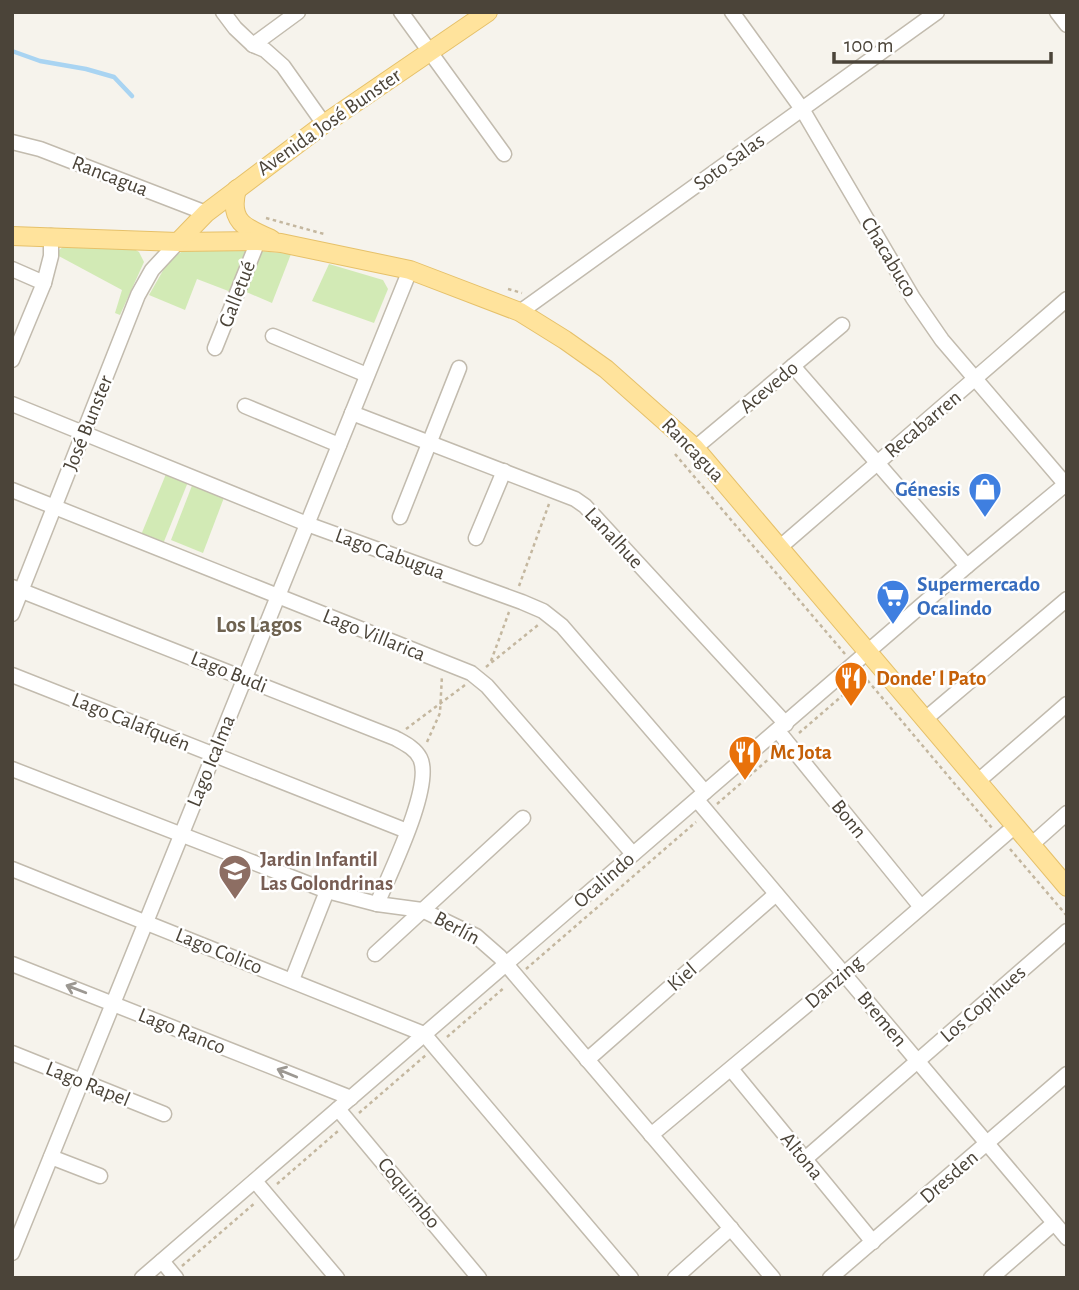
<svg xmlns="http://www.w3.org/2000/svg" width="1079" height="1290" font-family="'Alegreya Sans',sans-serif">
	<rect width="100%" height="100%" fill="#f6f3ec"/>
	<g fill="#d2eab5">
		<path d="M67 243 126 244 139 252 144 262 120 315 115 313 122 290 55 254Z"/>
		<path d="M189 247H250L231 292 197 279 185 310 149 295 169 260Z"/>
		<path d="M260 251 291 254 272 303 244 291Z"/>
		<path d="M329 264 383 280 388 289 374 323 312 301Z"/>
		<path d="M166 474 188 482 163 544 141 535Z"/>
		<path d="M193 483 225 495 203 553 171 540Z"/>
	</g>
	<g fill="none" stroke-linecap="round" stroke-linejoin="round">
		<path stroke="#a9d4f2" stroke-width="4.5" d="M12 51 40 61 86 69 114 77 132 96"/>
		<defs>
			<g id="minor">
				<path d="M223 12 235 28 253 45 265 50 283 66 324 124"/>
				<path d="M401 12 504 154"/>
				<path d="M732 12 802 109 913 298 942 340 1067 486"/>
				<path d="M1057 12 1067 25"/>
				<path d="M253 45 298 12"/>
				<path d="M12 142 40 149 206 213"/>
				<path d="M12 269 44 283 51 256V236"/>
				<path d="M520 312 937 12"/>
				<path d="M273 336 367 375"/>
				<path d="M215 348 258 241"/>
				<path d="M12 360 44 283"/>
				<path d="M793 366 967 566"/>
				<path d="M12 404 307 524 522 602 543 611 562 626 705 792"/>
				<path d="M245 406 339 445"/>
				<path d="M352 413 575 499 585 506 786 724"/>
				<path d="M695 448 842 325"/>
				<path d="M12 490 471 673 487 686 633 854"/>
				<path d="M400 517 459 368"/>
				<path d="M476 538 504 471"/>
				<path d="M779 548 1067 299"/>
				<path d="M12 587 395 738C404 743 415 748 420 758 434 785 389 875 377 904"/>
				<path d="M12 614 138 295 152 270 178 242"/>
				<path d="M12 675 407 831"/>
				<path d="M924 720 1067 599"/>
				<path d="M778 731 921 907"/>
				<path d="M12 769 327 891 377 904 422 910 476 936 500 957 773 1278"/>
				<path d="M977 782 1067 704"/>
				<path d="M697 800 1067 1238"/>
				<path d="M1031 845 1067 813"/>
				<path d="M12 869 424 1034 631 1278"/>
				<path d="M375 954 523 818"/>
				<path d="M12 964 351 1098"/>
				<path d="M292 980 327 891"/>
				<path d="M12 1053 164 1114"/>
				<path d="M587 1060 776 894"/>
				<path d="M731 1069 873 1242"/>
				<path d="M338 1109 479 1278"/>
				<path d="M651 1135 844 974 1015 826"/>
				<path d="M51 1157 100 1176"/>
				<path d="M805 1159 1067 931"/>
				<path d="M255 1181 337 1278"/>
				<path d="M12 1253 410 270"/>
				<path d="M162 1261 176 1278"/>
				<path d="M142 1278 967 566 1067 483"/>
				<path d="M675 1278 731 1228"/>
				<path d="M830 1278 1067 1074"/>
				<path d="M991 1278 1054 1223"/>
			</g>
			<g id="major">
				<path d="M237 189C228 221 245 228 271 239"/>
				<path d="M12 236 178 242 258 241 281 243 410 270 520 312 565 340 606 369 695 448 1067 887"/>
				<path d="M178 242 206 213 324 124 488 12"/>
			</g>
		</defs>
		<use href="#minor" stroke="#c2bbae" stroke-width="17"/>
		<use href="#major" stroke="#e6c16a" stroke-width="20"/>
		<g stroke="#c4b79f" stroke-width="2.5" stroke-dasharray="3.5 3.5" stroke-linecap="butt">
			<path d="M266 218 324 234"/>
			<path d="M508 289 522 293"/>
			<path d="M675 454 845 654"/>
			<path d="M519 586 549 504"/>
			<path d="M491 661 509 612"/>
			<path d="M486 667 538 625"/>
			<path d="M863 675 992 828"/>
			<path d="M406 729 465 685"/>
			<path d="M799 733 864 677"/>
			<path d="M427 742 440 713 442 675"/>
			<path d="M717 804 778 751"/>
			<path d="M1010 849 1067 916"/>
			<path d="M526 969 696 822"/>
			<path d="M447 1037 505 987"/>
			<path d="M359 1113 426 1055"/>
			<path d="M277 1184 338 1131"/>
			<path d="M182 1266 256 1202"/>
		</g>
		<use href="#minor" stroke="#fff" stroke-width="14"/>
		<use href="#major" stroke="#ffe39c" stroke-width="18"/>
	</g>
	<defs><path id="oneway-shaft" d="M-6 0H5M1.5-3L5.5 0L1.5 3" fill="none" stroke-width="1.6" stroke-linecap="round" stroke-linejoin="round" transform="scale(1.75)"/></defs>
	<g stroke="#9c9892">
		<use href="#oneway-shaft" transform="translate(76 989) rotate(-159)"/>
		<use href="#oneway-shaft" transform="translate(287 1073) rotate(-158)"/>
	</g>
	<defs>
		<symbol id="shop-pin" viewBox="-11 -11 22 30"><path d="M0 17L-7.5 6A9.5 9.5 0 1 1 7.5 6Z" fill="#3f7fe0" stroke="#fff"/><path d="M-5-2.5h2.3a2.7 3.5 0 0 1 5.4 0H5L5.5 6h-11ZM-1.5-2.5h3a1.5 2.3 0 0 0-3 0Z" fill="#fff"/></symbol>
		<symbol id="supermarket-pin" viewBox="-11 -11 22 30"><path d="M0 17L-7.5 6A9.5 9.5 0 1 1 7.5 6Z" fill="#3f7fe0" stroke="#fff"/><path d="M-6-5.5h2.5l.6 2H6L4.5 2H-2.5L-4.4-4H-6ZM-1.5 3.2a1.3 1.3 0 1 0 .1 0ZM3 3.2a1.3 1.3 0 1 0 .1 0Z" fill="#fff"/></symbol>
		<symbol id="restaurant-pin" viewBox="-11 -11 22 30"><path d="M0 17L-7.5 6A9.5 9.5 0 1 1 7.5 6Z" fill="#e8710a" stroke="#fff"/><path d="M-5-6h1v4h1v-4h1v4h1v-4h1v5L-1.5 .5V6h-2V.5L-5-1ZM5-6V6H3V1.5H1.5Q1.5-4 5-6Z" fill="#fff"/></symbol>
		<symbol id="school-pin" viewBox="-11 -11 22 30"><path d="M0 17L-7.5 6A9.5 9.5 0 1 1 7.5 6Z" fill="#8d6e63" stroke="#fff"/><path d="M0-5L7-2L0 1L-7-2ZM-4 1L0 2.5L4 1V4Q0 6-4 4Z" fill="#fff"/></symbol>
	</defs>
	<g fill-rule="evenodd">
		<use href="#shop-pin" x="966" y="470" width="38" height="52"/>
		<use href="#supermarket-pin" x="874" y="577" width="38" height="52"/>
		<use href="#restaurant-pin" x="832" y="659" width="38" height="52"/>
		<use href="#restaurant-pin" x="726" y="733" width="38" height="52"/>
		<use href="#school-pin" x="216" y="852" width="38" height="52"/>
	</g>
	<g text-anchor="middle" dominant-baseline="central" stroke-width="5" stroke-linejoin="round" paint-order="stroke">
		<g font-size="21" fill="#4b4439" stroke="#fff">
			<text transform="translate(329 122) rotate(-35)">Avenida José Bunster</text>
			<text transform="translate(729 162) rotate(-36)">Soto Salas</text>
			<text transform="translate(110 176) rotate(21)">Rancagua</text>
			<text transform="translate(889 257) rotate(59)">Chacabuco</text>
			<text transform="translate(237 294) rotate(-69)">Galletué</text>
			<text transform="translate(769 387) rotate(-40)">Acevedo</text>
			<text transform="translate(88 423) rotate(-68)">José Bunster</text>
			<text transform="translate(923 424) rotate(-40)">Recabarren</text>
			<text transform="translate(693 450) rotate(46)">Rancagua</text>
			<text transform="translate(614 538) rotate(47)">Lanalhue</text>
			<text transform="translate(390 554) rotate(20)">Lago Cabugua</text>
			<text transform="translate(374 635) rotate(22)">Lago Villarica</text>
			<text transform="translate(229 672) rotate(22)">Lago Budi</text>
			<text transform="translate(131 722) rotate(22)">Lago Calafquén</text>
			<text transform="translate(211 761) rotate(-68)">Lago Icalma</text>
			<text transform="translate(849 819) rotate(51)">Bonn</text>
			<text transform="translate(604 880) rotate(-41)">Ocalindo</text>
			<text transform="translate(457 928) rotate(28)">Berlín</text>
			<text transform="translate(219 951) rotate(22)">Lago Colico</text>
			<text transform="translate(682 977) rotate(-41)">Kiel</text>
			<text transform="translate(834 982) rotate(-41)">Danzing</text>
			<text transform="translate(983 1004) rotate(-41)">Los Copihues</text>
			<text transform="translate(882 1019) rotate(50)">Bremen</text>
			<text transform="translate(182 1031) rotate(22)">Lago Ranco</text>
			<text transform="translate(88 1084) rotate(22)">Lago Rapel</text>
			<text transform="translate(802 1156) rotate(51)">Altona</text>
			<text transform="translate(949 1177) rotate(-41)">Dresden</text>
			<text transform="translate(409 1193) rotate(50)">Coquimbo</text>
		</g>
		<g font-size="21" font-weight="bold" fill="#366cbe" stroke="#fff" text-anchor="end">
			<text x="960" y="489">Génesis</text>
			<text x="917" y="584" text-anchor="start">Supermercado<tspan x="917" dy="24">Ocalindo</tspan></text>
		</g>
		<g font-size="21" font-weight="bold" fill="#c56008" stroke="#fff" text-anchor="start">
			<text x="876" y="678">Donde' l Pato</text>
			<text x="770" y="752">Mc Jota</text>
		</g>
		<g font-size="21" font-weight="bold" fill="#785e54" stroke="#fff" text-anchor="start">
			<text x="260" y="859">Jardin Infantil<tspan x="260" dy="24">Las Golondrinas</tspan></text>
		</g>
		<g font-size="23" font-weight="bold" fill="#6e6250" stroke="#fff">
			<text x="259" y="625">Los Lagos</text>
		</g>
	</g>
	<rect width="1079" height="1290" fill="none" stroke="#4b4439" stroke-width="28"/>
	<path d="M834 52v10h217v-10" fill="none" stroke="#4b4439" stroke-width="3.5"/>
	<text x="844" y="52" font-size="21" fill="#4b4439" stroke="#ffffff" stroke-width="5" paint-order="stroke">100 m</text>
</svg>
